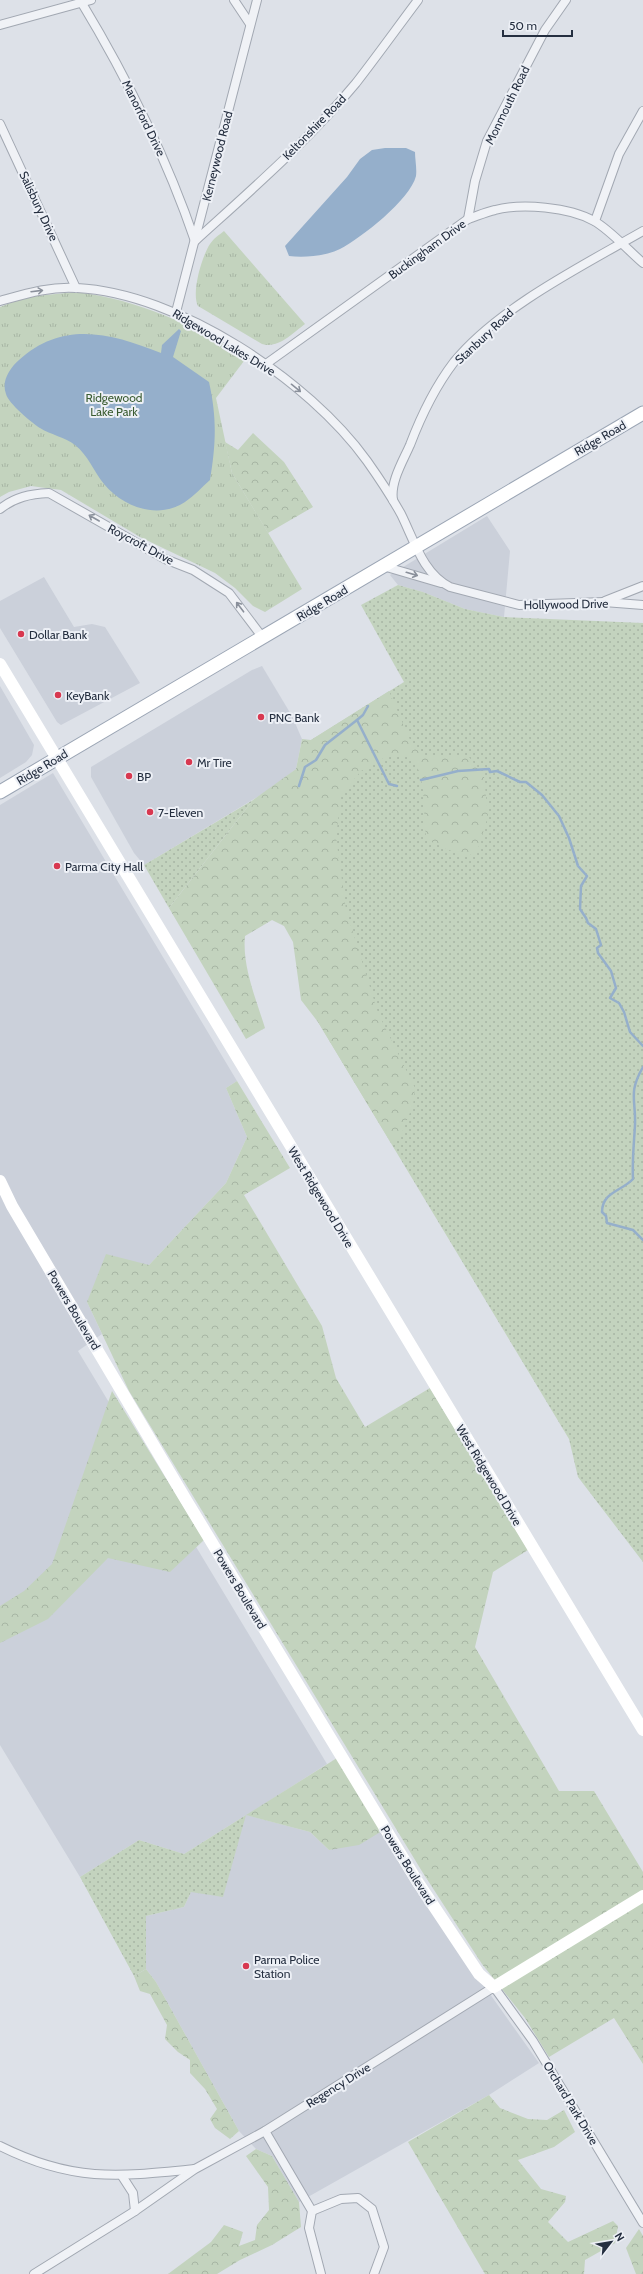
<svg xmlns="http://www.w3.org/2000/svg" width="643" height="2274" font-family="Cabin,sans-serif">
	<defs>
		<pattern id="grass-dots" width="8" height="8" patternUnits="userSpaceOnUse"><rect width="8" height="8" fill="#c3d3be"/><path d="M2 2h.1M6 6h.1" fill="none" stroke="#a7b5a4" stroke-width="1.8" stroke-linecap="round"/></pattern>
		<pattern id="forest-crowns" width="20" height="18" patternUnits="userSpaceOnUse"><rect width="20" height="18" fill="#c3d3be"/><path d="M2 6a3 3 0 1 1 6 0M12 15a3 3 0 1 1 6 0" fill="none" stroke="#a7b5a4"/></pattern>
		<pattern id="park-tufts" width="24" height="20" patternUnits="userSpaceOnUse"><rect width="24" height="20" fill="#c3d3be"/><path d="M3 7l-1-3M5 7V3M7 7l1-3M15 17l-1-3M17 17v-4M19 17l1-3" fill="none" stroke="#a7b5a4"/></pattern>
	</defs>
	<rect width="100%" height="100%" fill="#dde1e8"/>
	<g fill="#cbd0da">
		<path d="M487 516 510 551 504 617 465 609 423 592 398 585 390 575Z"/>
		<path d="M44 577 74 627 92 624 105 627 140 683 61 725 57 722 0 628V601Z"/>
		<path d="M262 666 292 716 302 739 296 769 269 790 144 865 134 853 91 777V767L252 670Z"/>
		<path d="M0 686 34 745 32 755 26 762 0 778Z"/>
		<path d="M53 773 237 1081 226 1088 247 1137 226 1183 149 1265 87 1302 102 1334 78 1351 327 1764 247 1815 310 1832 329 1850 382 1831 421 1897 539 2063 489 2095 299 2202 272 2156 256 2149 239 2131 156 1982 146 1969V1916L184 1907 191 1892 246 1815 184 1854 139 1840 80 1877 0 1745V805Z"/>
	</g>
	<g fill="url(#grass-dots)">
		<path d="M398 585 423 592 465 609 504 617 643 623V1562L578 1477 569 1439 318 1022 311 740 404 682 361 605Z"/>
		<path d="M253 800 169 908 144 865Z"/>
		<path d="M246 1815 223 1897 191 1892 184 1907 146 1916V1969L134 1976 80 1877 139 1840 184 1854Z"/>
	</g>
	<g fill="url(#forest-crowns)">
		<path d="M253 433 284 462 313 507 268 533 232 473 225 442 238 450Z"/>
		<path d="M389 691 409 738 423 755 469 757 484 777 488 816 477 852 465 857 427 840C422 817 427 792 418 769 417 764 410 759 406 755H389L361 771 341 795 336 837 346 910 378 1013 415 1088 413 1105 401 1135 391 1143 318 1022 301 1000 293 942 284 926 272 920 245 936C242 966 256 999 265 1028L246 1039 169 908 253 800 296 769 302 739 311 740Z"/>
		<path d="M237 1081 290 1168 244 1195 322 1326 336 1378 365 1427 430 1388 528 1550 493 1572 475 1647 559 1791H594L643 1872V2064L614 2018 549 2057 525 2018 482 1964 423 1873 129 1391 87 1302 106 1254 149 1265 226 1183 247 1137 226 1088Z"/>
		<path d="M112 1391 204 1540 170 1572 108 1558 48 1619 0 1643V1606L24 1591 52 1564Z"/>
		<path d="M337 1758 382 1831 359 1845 329 1850 310 1832 246 1815Z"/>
		<path d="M146 1969 156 1982 239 2131 230 2139 215 2128 210 2119 217 2109 205 2089 190 2073V2060L178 2052 165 2039 167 2025 150 1994 140 1991 134 1976Z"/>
		<path d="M489 2095 500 2108 528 2119 547 2120 564 2110 575 2132 554 2147 518 2160 541 2189 566 2196 565 2202 548 2222 568 2242 613 2221 618 2226 615 2243 585 2260 584 2274H485L408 2142Z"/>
		<path d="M256 2149 272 2156 299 2202 301 2227 272 2245 240 2260 217 2274H168L211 2242 224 2225 243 2232 239 2246 255 2240 257 2225 269 2210 268 2187 246 2156Z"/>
		<path d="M639 2229 643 2236V2274H636L626 2248Z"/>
	</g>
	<g fill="url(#park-tufts)">
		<path d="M224 231 305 324C293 333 278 349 262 344L198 306C191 293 202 256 210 244 214 238 219 235 224 231Z"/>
		<path d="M76 292C141 300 191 325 247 357L216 398 232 473 302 589 265 612 253 606 235 588 215 573 140 537 61 490 31 486 9 492 0 497V307L26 297Z"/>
	</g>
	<g fill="#95afcb">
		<path d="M385 148H406L415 152C415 159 417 169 416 176 410 200 361 238 340 249 326 256 304 258 289 256L285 246 347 177 360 159 372 150Z"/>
		<path d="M179 329 181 331 173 357 209 382C217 418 216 444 210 480 202 487 194 496 185 502 158 520 123 507 104 484 94 472 88 455 75 445 65 437 51 435 40 428 32 423 8 403 6 394 1 381 10 368 19 360 63 320 111 333 161 353L162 345Z"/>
	</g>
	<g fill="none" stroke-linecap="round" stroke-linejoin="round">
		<g stroke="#95afcb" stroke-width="2.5">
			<path d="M368 706 363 715 357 720 389 784 397 786"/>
			<path d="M421 780 458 771 489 769 490 772 497 771 520 782H526L542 795 559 816 569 838 578 866 587 876 581 886 580 909 586 918 588 923 596 929 601 945 597 948 598 953 611 971 616 988 610 998 619 1003 624 1012 630 1032 643 1046"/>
			<path d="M299 786 305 767 316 760 325 745 357 720"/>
			<path d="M643 1067C628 1093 636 1099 635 1125 634 1143 632 1161 633 1179 622 1191 602 1192 602 1212L606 1216 607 1223 633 1230 643 1240"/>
		</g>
		<defs>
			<g id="street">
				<path d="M80 0C126 76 166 156 195 241 250 191 308 141 356 83 377 56 397 28 418 0"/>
				<path d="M234 0 250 24"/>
				<path d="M0 25 91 0"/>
				<path d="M0 124 76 288"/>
				<path d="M468 219 475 181 487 141 545 30 566 0"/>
				<path d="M595 221 619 154 643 111"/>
				<path d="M0 301C25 294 50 286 77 288 178 293 309 380 367 461 379 478 391 496 401 514 414 540 423 574 450 587L519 605 604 602 643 605"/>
				<path d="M176 312 257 0"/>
				<path d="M266 364 468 219C477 216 486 212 495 210 522 203 569 207 594 221 609 229 630 252 643 263"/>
				<path d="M393 500C390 482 403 461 410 445 421 416 435 387 454 362 498 308 582 266 643 231"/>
				<path d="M0 509C15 497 30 494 49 493L165 559 193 570 229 593 263 638"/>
				<path d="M383 566 441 583"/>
				<path d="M605 601 643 586"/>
				<path d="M265 2131 312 2211 309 2228 321 2274"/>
				<path d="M0 2146C72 2182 117 2177 194 2169"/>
				<path d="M122 2176 133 2193 135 2211"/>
				<path d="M312 2211 341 2199 358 2198 372 2209 384 2247 374 2274"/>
				<path d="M34 2274 135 2211 195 2169 265 2131 494 1987 533 2041 643 2223"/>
			</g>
			<path id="primary" d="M0 792 643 413"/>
		</defs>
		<use href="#street" stroke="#a2a8b2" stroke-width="10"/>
		<use href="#primary" stroke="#9ca6b5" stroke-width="15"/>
		<use href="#street" stroke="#f0f2f6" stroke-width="8"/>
		<g stroke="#fff" stroke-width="12">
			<path d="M0 664 643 1730"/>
			<path d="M0 1181 12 1206 186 1500 417 1881 479 1974 494 1987 643 1896"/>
		</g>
		<use href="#primary" stroke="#fff" stroke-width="13"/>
	</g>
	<defs><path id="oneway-shaft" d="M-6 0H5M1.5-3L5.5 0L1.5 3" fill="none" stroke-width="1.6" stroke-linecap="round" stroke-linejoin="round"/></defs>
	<g stroke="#8a909b">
		<use href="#oneway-shaft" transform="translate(37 291) rotate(-7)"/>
		<use href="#oneway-shaft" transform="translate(296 388) rotate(39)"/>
		<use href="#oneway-shaft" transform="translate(94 518) rotate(-150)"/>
		<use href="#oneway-shaft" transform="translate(412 574) rotate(16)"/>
		<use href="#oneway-shaft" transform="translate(240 607) rotate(-127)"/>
	</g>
	<g fill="#d83850" stroke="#edf0f6" stroke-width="1.5">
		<circle cx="21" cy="634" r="4"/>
		<circle cx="58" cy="695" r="4"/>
		<circle cx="261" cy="717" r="4"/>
		<circle cx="189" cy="762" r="4"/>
		<circle cx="129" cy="776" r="4"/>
		<circle cx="150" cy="812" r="4"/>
		<circle cx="57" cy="866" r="4"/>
		<circle cx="246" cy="1966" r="4"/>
	</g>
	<g text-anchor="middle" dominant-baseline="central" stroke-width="4" stroke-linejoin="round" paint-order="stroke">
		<g font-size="12" fill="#252f40" stroke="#edf0f6">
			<text transform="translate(507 105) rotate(-64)">Monmouth Road</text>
			<text transform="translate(144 118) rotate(64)">Manorford Drive</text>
			<text transform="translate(314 127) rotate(-46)">Keltonshire Road</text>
			<text transform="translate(217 156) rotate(-76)">Kerneywood Road</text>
			<text transform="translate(39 206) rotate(65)">Salisbury Drive</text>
			<text transform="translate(427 249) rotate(-36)">Buckingham Drive</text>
			<text transform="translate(484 336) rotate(-43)">Stanbury Road</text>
			<text transform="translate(224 342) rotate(31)">Ridgewood Lakes Drive</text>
			<text transform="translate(600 438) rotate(-30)">Ridge Road</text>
			<text transform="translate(141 544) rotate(28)">Roycroft Drive</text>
			<text transform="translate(322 603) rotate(-31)">Ridge Road</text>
			<text transform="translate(566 604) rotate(-1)">Hollywood Drive</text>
			<text transform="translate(42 767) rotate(-31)">Ridge Road</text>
			<text transform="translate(321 1197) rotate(59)">West Ridgewood Drive</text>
			<text transform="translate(74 1310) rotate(59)">Powers Boulevard</text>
			<text transform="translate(489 1475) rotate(59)">West Ridgewood Drive</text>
			<text transform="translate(240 1589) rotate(59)">Powers Boulevard</text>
			<text transform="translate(408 1865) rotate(58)">Powers Boulevard</text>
			<text transform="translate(338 2085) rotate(-32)">Regency Drive</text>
			<text transform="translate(571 2103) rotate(59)">Orchard Park Drive</text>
		</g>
		<g font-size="12" fill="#3a5c32" stroke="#edf0f6">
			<text x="114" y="397">Ridgewood<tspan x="114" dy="14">Lake Park</tspan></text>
		</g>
		<g font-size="12" fill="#252f40" stroke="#edf0f6" text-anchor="start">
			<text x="29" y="634">Dollar Bank</text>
			<text x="66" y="695">KeyBank</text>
			<text x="269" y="717">PNC Bank</text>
			<text x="197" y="762">Mr Tire</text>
			<text x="137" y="776">BP</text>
			<text x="158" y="812">7-Eleven</text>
			<text x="65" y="866">Parma City Hall</text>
			<text x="254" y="1959">Parma Police<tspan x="254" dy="14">Station</tspan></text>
		</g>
	</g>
	<g transform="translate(611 2242) rotate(59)" stroke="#edf0f6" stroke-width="3" paint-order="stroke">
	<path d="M0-3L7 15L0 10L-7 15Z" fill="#252f40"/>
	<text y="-6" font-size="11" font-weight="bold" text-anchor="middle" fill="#252f40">N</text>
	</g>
	<path d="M503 30v6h69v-6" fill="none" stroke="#252f40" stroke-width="2"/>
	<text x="509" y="30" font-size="12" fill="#252f40" stroke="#edf0f6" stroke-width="3" paint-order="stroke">50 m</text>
</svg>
